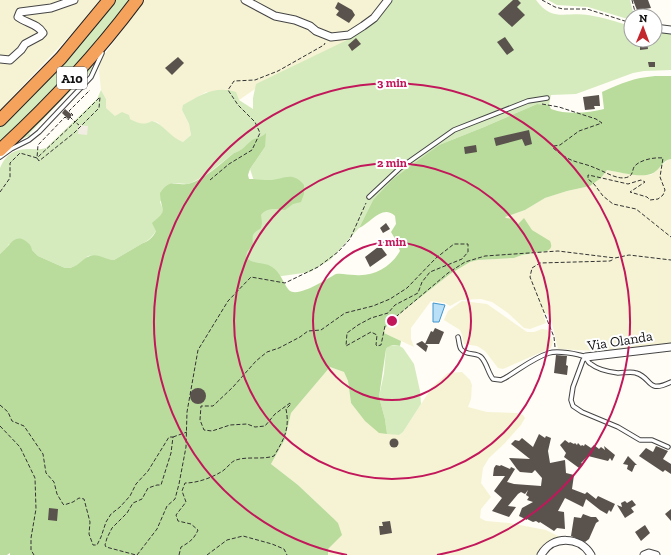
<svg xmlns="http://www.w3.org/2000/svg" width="671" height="555" font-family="'Zilla Slab',serif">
	<rect width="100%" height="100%" fill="#fffdf5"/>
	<g fill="#f6f3d4">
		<path d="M0 0H100L76 29 0 110Z"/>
		<path d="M145 0H395L387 20 255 89 239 100 206 92 184 105 182 110 189 124 191 135 183 142 177 140 157 122 152 121 147 124H139L130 119 115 116 105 108 106 99 101 90 99 70 101 59Z"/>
		<path d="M669 159H671V343L598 351 558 349 550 315 543 313 546 323 530 329 524 328 508 313 492 302 481 299 461 300 450 306 445 303 431 301 411 328V339L414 347 384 333 385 328 403 311 450 274 470 262 478 260 514 258 522 255 547 251 540 236 531 230 524 219 518 224 504 217 525 210 545 198 567 191 590 186 601 178 607 170 629 174 651 175Z"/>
		<path d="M462 301 487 304 527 332H534L542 329 548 330 553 342 551 348 503 369 498 368 485 351 477 346 464 344 462 335 460 330 444 320 448 311Z"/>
		<path d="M330 367 344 372 348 381 351 403 393 434 399 435 403 432 432 387 448 373 462 372 470 380 472 385 471 399 468 407 487 412 517 413 523 415 525 418 521 425 504 444 489 458 483 468 481 483 491 497 481 509 480 518 486 521 509 523 546 530 560 537 551 539 539 551 537 555H328V549L332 544 333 518 298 485 271 464 285 439 291 413Z"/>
	</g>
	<g fill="#d5ebbd">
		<path d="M113 0H132L76 67 0 144V126L16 111Z"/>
		<path d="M392 0H536C552 22 565 12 588 15 602 17 617 22 631 26V40H655V32L671 34V70L644 71 633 73 576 94 551 95 549 105 537 104 484 127 439 145 373 200 359 228 330 260 310 272 254 280 249 274 244 245 255 184 250 169 265 147 262 137C249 141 245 150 234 153L206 175 191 183 187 184 173 183 160 202C161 205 163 208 163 211 163 221 153 240 143 243L114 260C104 260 99 255 88 256 82 263 74 269 65 268L38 256 32 250 9 244 4 252 0 254V168C6 154 14 149 30 149 35 149 40 150 46 148L97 99 101 90 106 99V108L115 116 122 112 129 115 130 119C138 123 143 126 152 121 164 124 171 138 183 142L191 135 189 124 182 110 183 105C200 95 216 85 236 92L239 100 253 109V98L256 84 347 40 368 27 380 17Z"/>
		<path d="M548 0H630L634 16H631V20L588 7 557 5Z"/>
		<path d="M89 66 92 67V68L86 78 84 77 29 134 31 135 22 139 21 137Z"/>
		<path d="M398 345 403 348 414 364 420 391 421 404 403 432 399 435 387 434 385 419 379 397 384 373 386 349 389 346Z"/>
	</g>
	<path fill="#b9dc9c" d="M655 76H671V159C662 160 660 171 651 174 640 178 619 172 607 170L601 178 590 186 567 191 545 198 525 210 505 217 506 218 514 219 515 223 518 224 524 218 532 230 550 241C552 246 552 248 547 251L522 255 514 258 478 260 470 262 450 274 403 311 385 328 384 333 401 341 400 346C396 344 389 345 386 349L379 397 385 419 387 434 379 433 365 421 351 403 348 381 344 372 330 367 291 413 285 439 271 464 298 485 333 518 338 523 342 535 328 549V555H10V553L7 555H0V254C8 249 13 234 24 240 29 243 31 245 32 250L38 256 65 268C78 269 81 259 90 256 98 253 106 260 114 260L143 243C149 241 153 237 156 231L152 223C169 209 161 213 160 193 171 178 173 186 187 184 201 182 223 162 234 153 242 151 246 145 252 140 258 137 261 138 266 133L265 147 250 169 248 175 249 179C256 179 262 180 269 180 283 180 292 170 304 185V194L301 202 293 204 285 210C276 209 267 207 261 215L262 223 261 228C252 234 252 234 253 245L247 252 246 257C252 265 264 261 272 267 280 272 283 282 288 289 296 300 326 279 336 274 342 273 348 275 355 275 373 277 391 267 400 251 397 244 395 238 391 232L396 224 395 216C382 204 371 223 359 228L373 200 393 179 439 145 484 127 537 104 549 105 551 109C567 115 588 113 604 109L602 92C622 83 633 78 655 76Z"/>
	<path fill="#f1ede2" d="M79 125 88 126 87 135 78 134Z"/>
	<path fill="#b9e0f7" stroke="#3f96cf" d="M433 303 445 305 439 322H433Z"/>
	<g fill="#5a524d">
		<path d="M513 0H518L521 3 517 7 525 15 512 27 498 14Z"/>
		<path d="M633 0H648L651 8 637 10Z"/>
		<path d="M338 2 352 10 355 15 349 23 336 15 339 11 335 8Z"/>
		<path d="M505 37 514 50 507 55 497 42Z"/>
		<path d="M356 38 361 44 352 51 348 45Z"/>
		<path d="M647 43 648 49 640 50V44Z"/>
		<path d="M178 57 184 63 172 75 165 68Z"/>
		<path d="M648 62H655V67H649Z"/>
		<path d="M599 95 600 106H594L595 109 585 110 583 97Z"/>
		<path d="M65 109 72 115 68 119 62 113Z"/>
		<path d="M529 130 532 144 525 146 522 139 496 146 494 138Z"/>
		<path d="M476 145 477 152 465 154 464 147Z"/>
		<path d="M386 223 390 229 383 233 380 228Z"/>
		<path d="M378 247 379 248 381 247 387 255 370 267 365 257Z"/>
		<path d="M435 328 444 332 439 344H425L431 331 433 332Z"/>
		<path d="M422 341 428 346 426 352 416 344Z"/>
		<path d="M556 355 567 356 566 365 568 366 567 375 554 373Z"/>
		<circle cx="198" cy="396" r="8"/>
		<path d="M539 434 545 438 546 436 551 438 548 451 550 463 565 460 566 473 574 475 572 489 585 494 587 492 596 499 598 496 615 504 611 512 609 510 607 514 600 510 586 499 583 507 565 498 558 511 564 512 565 529 557 528 554 531 540 522 539 523 536 521 533 522 527 519V520L519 516 522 508 533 502 527 500 529 497 526 495 528 490 525 494 521 492 518 494 508 506 516 507 509 517 492 511 502 498 494 491 505 476H493L494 468 496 465 500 466 501 465 510 469 511 467 515 469 507 482 514 484 541 486 542 478 535 470 532 473 520 472 517 469 509 458 530 459 511 444 515 440 519 441 522 438 533 447Z"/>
		<circle cx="394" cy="443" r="4.5"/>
		<path d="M565 440 569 443 570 442 574 444 575 443 577 445 578 443 581 446 582 445 584 446 585 444 591 448 594 445 599 449 601 447 605 450 604 446 615 455 612 461 610 458 608 461 588 456 581 463 583 464 579 468 564 457 566 453 560 445Z"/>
		<path d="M656 446 668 451 663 459 671 464V474L665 470 663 472 639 456 646 448 653 452Z"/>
		<path d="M628 456 637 465H635L632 472 627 469 628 465 623 464Z"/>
		<path d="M632 500 636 505 631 508 634 512 625 518 617 505 622 507 621 503 625 501 627 503Z"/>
		<path d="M49 508 58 509 57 521 48 520Z"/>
		<path d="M671 509V521L665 514Z"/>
		<path d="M583 514 591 517H596L599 521 596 523 589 539 585 542 571 536 574 517 581 518Z"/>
		<path d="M390 521 392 533 380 535 379 526H383L382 522Z"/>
		<path d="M645 525 650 533 641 541 635 532Z"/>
	</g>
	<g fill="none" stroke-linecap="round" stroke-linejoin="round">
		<defs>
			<g id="service">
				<path d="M0 157 11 149 29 140 39 132 91 77 102 53"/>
				<path d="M369 197 400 168 454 130 528 101 547 98"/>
				<path d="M458 337C459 340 459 346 461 349 466 356 476 352 481 357 487 363 488 373 493 379L501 380 505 378C519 370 533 358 549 353 557 350 578 354 586 357 587 360 588 363 591 364 597 369 610 372 618 373 624 373 631 371 636 373 653 378 646 394 671 382"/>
				<path d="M586 357 583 360 573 387 571 400 573 406 582 412 618 427 640 440H652L668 447"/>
			</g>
			<g id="minor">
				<path d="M245 0 275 16 295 20 310 26 316 31 331 37 349 35 363 26 374 18 388 0"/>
				<path d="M655 28 671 30"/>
				<path d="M0 59 10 60 21 50 25 44 40 36 43 33C38 24 26 23 18 17L20 12 51 8 74 0"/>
				<path d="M586 357 671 347"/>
				<path d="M541 555C552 535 580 536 591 555"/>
				<path d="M644 555 649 553 656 555"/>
			</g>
			<g id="motorway">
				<path d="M0 120 61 58 109 0"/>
				<path d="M0 150C50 104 96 55 137 0"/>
			</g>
		</defs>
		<use href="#service" stroke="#444" stroke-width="5.5"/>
		<use href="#minor" stroke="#444" stroke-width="9"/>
		<use href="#motorway" stroke="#222" stroke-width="14"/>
		<g stroke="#333" stroke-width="1" stroke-dasharray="4 2" stroke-linecap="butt">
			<path d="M542 0 555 7 563 9H587L631 23"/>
			<path d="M632 0 636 16"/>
			<path d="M542 104 559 107 596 119 602 123 579 131 560 145 554 146 553 148C558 152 563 156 569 159 577 163 587 164 595 168 604 171 618 181 628 177 633 175 632 171 634 167 639 160 654 157 663 158L660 177 665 190 663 195 658 199 650 200 647 197 630 192 645 182 641 180 628 184 593 176 588 175V179L594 184 603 196 613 204 636 209 671 237"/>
			<path d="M70 117 68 120 65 117 38 145 37 158 39 161 74 133 99 108 100 97 75 122 79 125"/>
			<path d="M210 180 229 164 252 150 260 133 255 122 238 105 228 90 234 81 255 80 278 71 324 45 325 43"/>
			<path d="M0 192 10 178V163L20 153 37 158 75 122 70 117 73 115 69 111 90 90"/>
			<path d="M555 347 554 337 530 277 532 268 540 263 610 261 614 259"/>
			<path d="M0 405 8 412 12 421 24 426 43 454 46 473 54 482 57 494 63 504 64 505 73 502 79 498 84 499 90 522 89 534 93 545H97L101 537 106 522 111 514 120 507 130 496 136 484 148 471 169 437H173L171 453 161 485H157L148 488 142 499 133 503 127 513 112 528 107 538 105 545 106 547 136 555"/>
			<path d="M0 426 20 447 35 478 36 509 31 538V550L34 555"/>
			<path d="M173 437 187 432"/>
			<path d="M137 555 157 529 167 506 175 499 179 484 186 447 187 412 198 350 228 301 251 277 285 283 318 267 338 252 350 239 366 203"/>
			<path d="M179 555 181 547C190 542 194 539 198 530L191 524 178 521 176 515 186 502 182 491 185 483C197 483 211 478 221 472 227 469 230 462 236 460 248 456 262 460 274 456 284 439 290 429 286 409L291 404 290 403 275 414 265 426 255 427 247 424 230 425 212 431 204 430 200 420 201 406H213L233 387 256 361 267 352 279 348 300 337 308 331 321 330 345 313 373 306 390 299 407 288 436 258 454 244H468V252L462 259 430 272 422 282 418 293 395 305 388 313 371 318 358 325 347 333 346 346 371 332 377 335 376 345 377 346 381 345 385 326 448 273 465 262 485 256 558 251 615 258 629 255 671 260"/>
			<path d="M207 555 227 540 243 536 272 544 284 549 287 555"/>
		</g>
		<use href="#service" stroke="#fff" stroke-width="3.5"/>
		<use href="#minor" stroke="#fff" stroke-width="7"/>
		<use href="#motorway" stroke="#f5a25d" stroke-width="12"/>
	</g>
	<g fill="none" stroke="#c2185b" stroke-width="2">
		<circle cx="392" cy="321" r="79"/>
		<circle cx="392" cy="321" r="158"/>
		<path d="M347 555A238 238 0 1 1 437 555"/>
	</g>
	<g text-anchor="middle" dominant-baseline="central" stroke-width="4" stroke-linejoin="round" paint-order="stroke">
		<rect fill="#fff" stroke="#585858" stroke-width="1" x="57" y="67" width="30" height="22" rx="3"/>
		<g font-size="13" font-weight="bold" fill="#111">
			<text x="72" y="78">A10</text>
		</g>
		<g font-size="14" fill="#111" stroke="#fff">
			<text transform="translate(620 341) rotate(-9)">Via Olanda</text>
		</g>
	</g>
	<circle cx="392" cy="321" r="6" fill="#c2185b" stroke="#fff" stroke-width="2"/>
	<g font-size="12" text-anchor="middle" font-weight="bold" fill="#c2185b" stroke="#fff" stroke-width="4" stroke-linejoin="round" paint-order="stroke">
		<text x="392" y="87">3 min</text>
		<text x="392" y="167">2 min</text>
		<text x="392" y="246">1 min</text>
	</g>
	<g transform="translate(643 28) rotate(1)"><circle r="19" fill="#ffffff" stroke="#a0a0a0"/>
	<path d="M0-3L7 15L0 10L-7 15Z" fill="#c4262e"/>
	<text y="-6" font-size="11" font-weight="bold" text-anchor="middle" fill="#111111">N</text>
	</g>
</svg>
